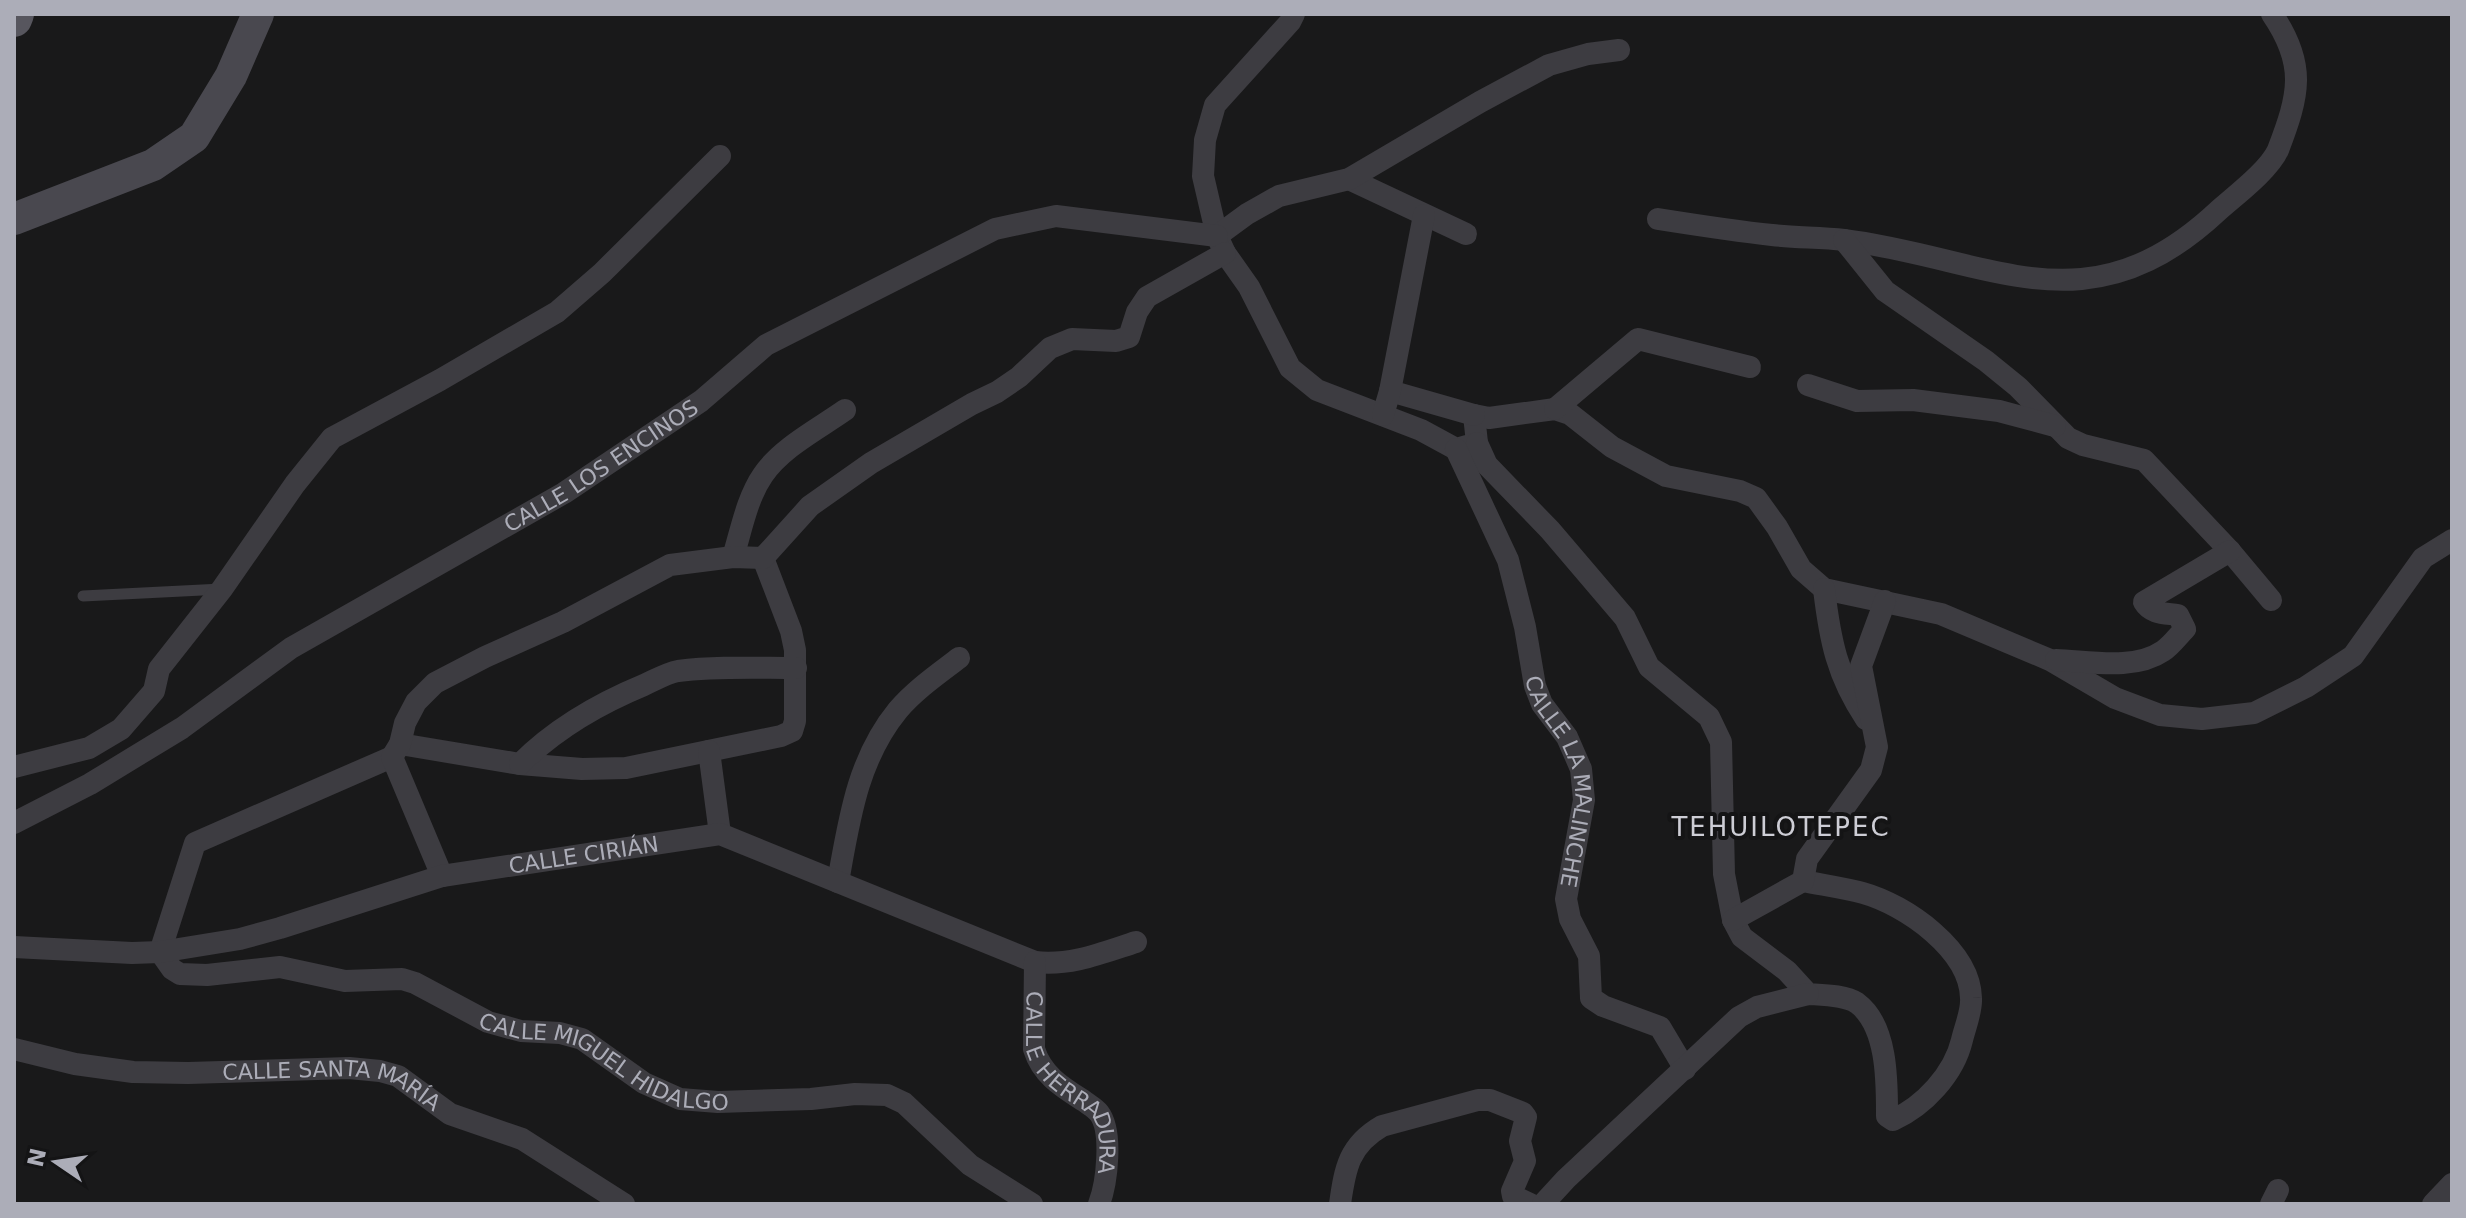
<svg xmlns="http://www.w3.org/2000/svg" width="2466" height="1218" font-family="'DejaVu Sans',sans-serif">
	<rect width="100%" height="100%" fill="#19191a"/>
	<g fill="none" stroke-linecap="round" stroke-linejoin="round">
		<path stroke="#3d3c41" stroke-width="11" d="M83 596 222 589"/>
		<g stroke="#3d3c41" stroke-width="22">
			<path d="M1294 14 1290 22 1215 105 1205 140 1203 176 1217 236 1225 253 1249 287 1290 368 1317 390 1421 430 1456 449 1477 443 1474 415 1489 418 1555 409 1570 414 1612 447 1666 476 1740 491 1756 498 1777 527 1801 569 1824 589 1941 614 2050 660 2115 698 2160 715 2202 719 2254 713 2306 687 2353 656 2423 558 2452 540"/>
			<path d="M1349 179 1466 234"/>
			<path d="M1658 219C1696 225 1734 231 1772 235 1796 238 1820 237 1844 240 1993 259 2087 334 2219 210 2236 195 2269 170 2278 150 2299 95 2307 65 2272 14"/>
			<path d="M1217 236 1247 214 1279 196 1349 179 1480 102 1549 65 1588 54 1619 50"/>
			<path d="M1844 240 1885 291 1986 361 2018 387 2068 438 2083 445 2144 460 2230 551 2271 600"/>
			<path d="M1808 385 1857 401 1913 400 1999 411 2055 426"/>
			<path d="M1390 391 1474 415"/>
			<path d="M1555 409 1638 339 1750 367"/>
			<path d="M1383 415 1390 391 1424 215"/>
			<path d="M1477 443 1487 465 1550 530 1625 618 1649 667 1709 717 1721 742 1724 874 1733 920 1742 937 1787 971 1808 994C1823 995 1845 995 1857 1003 1888 1026 1887 1083 1887 1116L1893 1120C1924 1106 1954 1074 1962 1040 1965 1027 1972 1011 1971 998 1970 950 1906 905 1863 893 1844 888 1823 885 1803 881"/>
			<path id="s1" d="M1456 449 1508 560 1525 627 1535 686 1542 704 1567 737 1581 769 1584 800 1566 899 1570 919 1589 956 1591 998 1603 1006 1660 1027 1685 1069"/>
			<path d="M733 557C741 531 747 498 763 475 781 448 818 429 845 410"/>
			<path d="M1824 589C1830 640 1837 676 1866 719"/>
			<path d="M2056 660C2088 661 2134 671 2163 651 2171 646 2178 636 2185 629L2178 615C2165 613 2151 614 2144 602L2230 551"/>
			<path d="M400 744 520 764 582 769 626 768 781 736 792 731 795 721V650L791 631 763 558"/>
			<path d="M709 751 720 834"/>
			<path id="s2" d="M392 757 195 843 160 952 172 969 180 974 207 975 280 967 345 981 402 979 415 983 488 1022 521 1031 560 1033 582 1039 644 1083 680 1099 718 1102 811 1099 855 1094 887 1095 904 1103 970 1165 1032 1204"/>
			<path d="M520 764C555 729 598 704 644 685 655 680 667 673 678 671 717 666 757 668 796 668"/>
			<path d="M14 767 89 748 121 729 154 691 159 669 222 589 295 484 332 438 440 380 557 312 602 273 720 156"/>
			<path id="s3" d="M14 823 90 784 182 728 291 648 564 493 701 401 766 345 995 229 1056 216 1217 236"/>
			<path d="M442 876 392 757 400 744 405 723 416 702 435 683 485 657 563 622 670 565 733 557 763 558 810 506 871 463 972 404 997 392 1019 377 1050 348 1072 339 1116 341 1129 337 1137 312 1147 297 1225 253"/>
			<path d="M838 882C849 821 857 760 898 710 915 690 938 674 959 658"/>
			<path d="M1733 920 1803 881 1807 859 1871 770 1877 747 1861 666 1885 601"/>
			<path id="s4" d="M14 947 132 953 160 952 240 939 280 928 442 876 720 834 1035 962C1071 966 1102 953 1136 942"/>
			<path id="s5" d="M1035 962 1034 1049C1042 1075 1062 1087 1084 1101 1089 1105 1095 1108 1099 1113 1113 1131 1107 1183 1099 1204"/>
			<path id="s6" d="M14 1049 75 1064 133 1072 188 1073 349 1068 380 1071 398 1076 450 1114 522 1139 624 1204"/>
			<path d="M1340 1204C1345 1168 1349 1145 1382 1126L1478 1100H1490L1523 1113 1526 1117 1520 1141 1525 1161 1512 1191 1513 1196 1530 1204"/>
			<path d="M1543 1204 1566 1179 1739 1017 1757 1007 1808 994"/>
			<path d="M2271 1204 2278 1190"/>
			<path d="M2433 1204 2452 1184"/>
		</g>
		<path stroke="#49484f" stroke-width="32" d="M14 219 153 165 194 137 231 76 258 14"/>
		<path stroke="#57565e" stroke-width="36" d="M14 19 16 14"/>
	</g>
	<g text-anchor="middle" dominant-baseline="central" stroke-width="8" stroke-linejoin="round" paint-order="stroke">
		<g font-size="22" fill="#acadb8" stroke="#141415">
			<text stroke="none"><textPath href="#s3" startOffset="688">CALLE LOS ENCINOS</textPath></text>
			<text stroke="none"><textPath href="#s1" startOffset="354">CALLE LA MALINCHE</textPath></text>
			<text stroke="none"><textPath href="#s4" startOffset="582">CALLE CIRIÁN</textPath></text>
			<text stroke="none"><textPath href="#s2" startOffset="806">CALLE MIGUEL HIDALGO</textPath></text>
			<text stroke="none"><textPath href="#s5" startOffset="136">CALLE HERRADURA</textPath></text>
			<text stroke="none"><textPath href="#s6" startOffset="324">CALLE SANTA MARÍA</textPath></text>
		</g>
		<g font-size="26" letter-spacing="2" fill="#cdcdd5" stroke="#141415">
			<text x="1781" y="827">TEHUILOTEPEC</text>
		</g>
	</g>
	<rect width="2466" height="1218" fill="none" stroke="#acadb8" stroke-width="32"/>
	<g transform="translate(56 1162) rotate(283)" stroke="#141415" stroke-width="6" paint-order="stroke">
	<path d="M0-6L14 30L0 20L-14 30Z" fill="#acadb8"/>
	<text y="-12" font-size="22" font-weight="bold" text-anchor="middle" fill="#acadb8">N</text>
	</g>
</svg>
